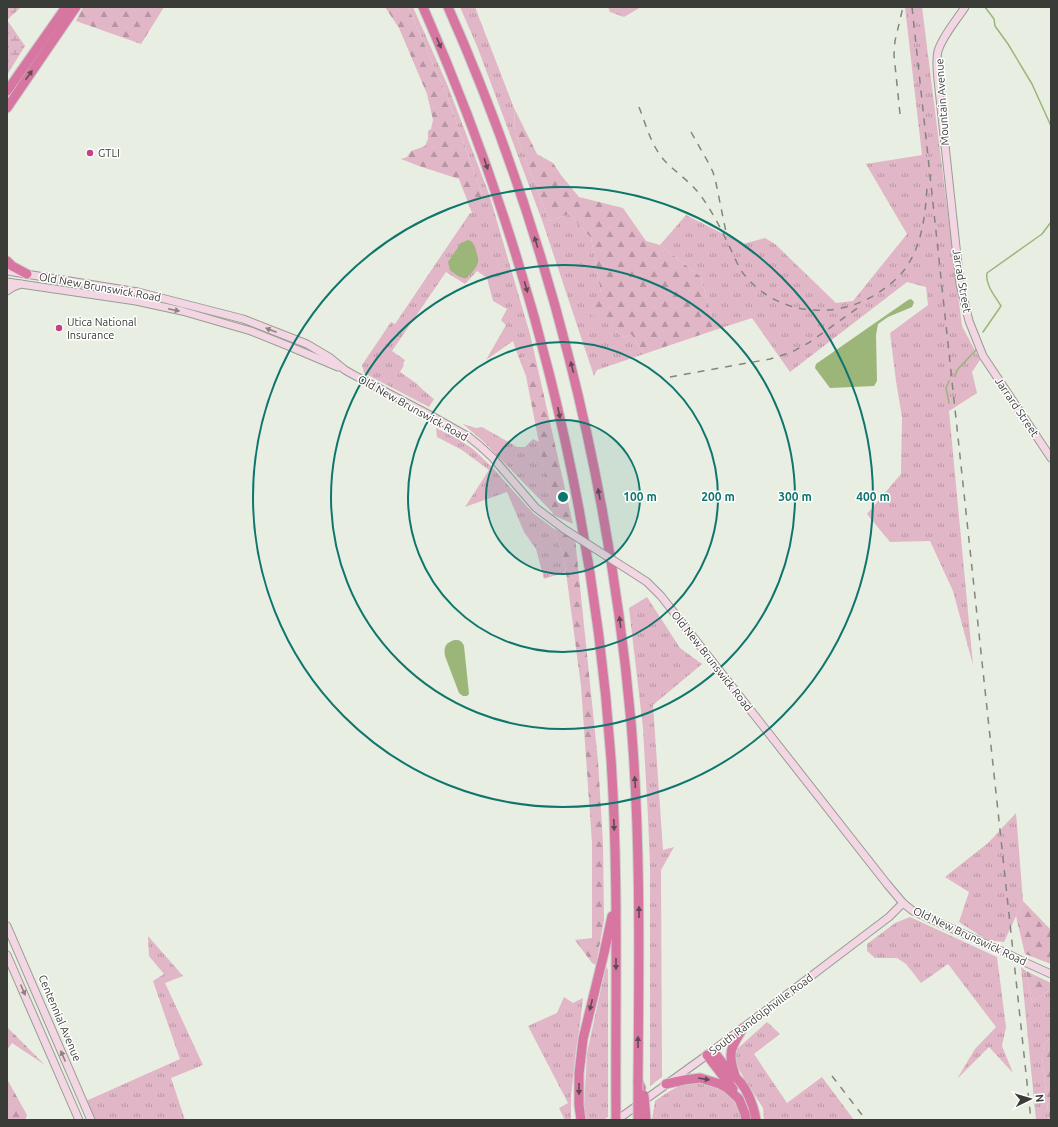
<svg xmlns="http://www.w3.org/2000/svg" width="1058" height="1127" font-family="Ubuntu,sans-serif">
	<defs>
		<pattern id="grass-tufts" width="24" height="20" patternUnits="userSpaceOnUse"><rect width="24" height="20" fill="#e1b6c7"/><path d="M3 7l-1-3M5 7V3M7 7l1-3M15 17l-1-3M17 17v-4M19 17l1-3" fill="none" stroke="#b795a2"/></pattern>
		<pattern id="forest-firs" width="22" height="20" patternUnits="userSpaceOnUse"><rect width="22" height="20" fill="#e1b6c7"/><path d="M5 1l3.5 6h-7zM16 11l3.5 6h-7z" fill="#b795a2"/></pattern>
		<pattern id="wetland-marsh" width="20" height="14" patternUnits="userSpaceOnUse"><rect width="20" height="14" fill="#e1b6c7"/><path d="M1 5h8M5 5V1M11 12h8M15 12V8" fill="none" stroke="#b795a2"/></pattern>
	</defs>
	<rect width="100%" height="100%" fill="#e8eee1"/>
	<g fill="url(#grass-tufts)">
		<path d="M408 7H413L447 84 489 194 530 334 537 365 533 363 517 353 513 341 486 360 506 325 501 320 507 309 493 301 487 278 477 271 465 284 446 272 392 351 405 360 403 364 404 365 400 372 416 383 423 390 434 399 429 407 364 373 362 365 391 322 395 324 470 213H472L482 195 447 96Z"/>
		<path d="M460 7H475L514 108 515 132 549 221 569 214 591 238 601 293 603 317 623 338 631 334 644 354 597 370 594 376 543 223 477 46Z"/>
		<path d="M608 7H641L624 17 610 12Z"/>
		<path d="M905 7H922L962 326 980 360 972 372 977 393 949 411 973 665 953 591 930 541 890 542 867 514 901 474 902 417 896 381 890 333 928 305 926 287 907 282 790 372 752 318 715 330 701 277 660 245 686 215 743 244 765 238 775 244 836 303 853 301 907 234 866 164 922 155Z"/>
		<path d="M463 424 476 428 482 427 517 447H525L533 439 539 442 553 513 484 442Z"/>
		<path d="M436 428 458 439 473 449 492 467 533 513 553 528 563 555 566 572 544 579 536 549 524 532 507 492 465 507 489 470 462 450 437 437Z"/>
		<path d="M647 597 680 648 702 664 653 705 663 850 674 847 661 870 662 1077 650 1086V866L648 817 643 728 629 608Z"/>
		<path d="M1016 813 1023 901 1004 942 987 940 959 922 969 892 945 877 988 843Z"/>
		<path d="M910 917 997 957 1006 1027 1002 1046 1013 1073 989 1047 957 1079 975 1049 996 1027 948 964 921 983 906 964 897 958H875L867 951V944L895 923Z"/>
		<path d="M148 936 183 976 165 983 203 1065 171 1078 185 1120H95L86 1101 180 1059 153 981 164 974 149 956Z"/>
		<path d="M606 966 608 970V1117L603 1120H587L584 1108 587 1053Z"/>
		<path d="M1021 967 1026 971 1032 1002 1051 989V1038L1045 1042 1042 1056 1049 1120H1036Z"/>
		<path d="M564 997 573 1003 583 998 580 1024 576 1050 571 1096V1120H565L559 1108 568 1103 528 1026 557 1013Z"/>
		<path d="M767 1022 780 1034 754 1054 787 1103 822 1077 854 1120H764L763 1108 745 1080 735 1062 736 1050Z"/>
		<path d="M695 1081C702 1082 710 1083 717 1086 729 1092 740 1106 741 1120H652L655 1101C668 1092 679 1084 695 1081Z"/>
	</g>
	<g fill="url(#forest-firs)">
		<path d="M83 7H164L141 44 76 21Z"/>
		<path d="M385 7H408L447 96 482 195 477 207 472 213 459 179 419 166 401 159 407 157 411 151 425 146 428 139V131L431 129 433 120 427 94 399 28Z"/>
		<path d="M514 108 537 154 553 163 561 175 579 197 623 208 646 241 660 245 701 277 715 330 644 354 631 334 623 338 603 318 590 316 601 293 591 238 569 214 549 221 515 132Z"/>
		<path d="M517 353 533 363 537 365 573 524 553 515 526 376Z"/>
		<path d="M553 528 575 538 598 761 603 843 604 920 596 965 592 963 575 940 592 938V843L581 686 566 572 563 555Z"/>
		<path d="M1023 901 1051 930V964L1025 954 1016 916Z"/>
		<path d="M1026 971 1051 983V989L1032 1002Z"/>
		<path d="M7 1027 45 1065 12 1043 7 1050Z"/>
		<path d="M1051 1038V1120H1049L1042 1056 1045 1042Z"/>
		<path d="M7 1079 27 1115 25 1120H7Z"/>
	</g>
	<path fill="url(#wetland-marsh)" d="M7 7H21L7 20 25 46 7 75Z"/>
	<g fill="#9cb579">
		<path d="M468 240C474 242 474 245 476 250 476 253 478 256 478 259 479 267 471 273 467 278 461 279 455 274 450 270L448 262 461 243Z"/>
		<path d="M911 299 914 302 912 307 888 317 878 324 876 335 877 381 874 386 830 388 815 368 816 364 908 300Z"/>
		<path d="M455 640C460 640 462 641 464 646L469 694 467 696H463L459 693 445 656C443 646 447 642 455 640Z"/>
	</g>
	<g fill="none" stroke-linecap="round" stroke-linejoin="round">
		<g stroke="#9cb579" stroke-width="1.5">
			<path d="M985 7 994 19 995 26 1008 44 1032 84 1051 126"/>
			<path d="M983 332 1001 306C995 296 985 285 987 273L1042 234 1051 222"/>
			<path d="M955 376 957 370 977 349"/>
			<path d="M949 403 946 388 949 381"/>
		</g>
		<defs>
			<g id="secondary">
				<path d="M965 7C956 21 943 35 938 51 936 60 937 71 938 80L960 284 969 321 983 356 1051 458"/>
				<path d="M7 271 138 292 243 319 307 344 329 357 345 370 352 374 430 415 469 437 480 446 493 458 536 508 564 529"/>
				<path d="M7 282 136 301 182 311 251 331 286 345 338 367"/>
				<path d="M7 291 13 287 21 284"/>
				<path d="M630 571 647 582 661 596 887 884 903 903 913 911 1008 954"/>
				<path d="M7 926 91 1120"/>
				<path d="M7 955 79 1120"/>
				<path d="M1020 960 1051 974"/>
				<path d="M617 1120 707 1055 889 917 903 903"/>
			</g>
			<g id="highway">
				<path d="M423 7C528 245 593 500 611 759 619 879 615 1000 616 1120"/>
				<path d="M448 7C548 233 609 476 631 722 641 841 639 961 638 1081L641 1088"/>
				<path d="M7 91 66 7"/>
				<path d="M7 108 76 7"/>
				<path d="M7 261 12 266 27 274"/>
				<path d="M713 1051 733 1076C746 1083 754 1107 756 1120"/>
				<path d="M707 1055 733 1089"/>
				<path d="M735 1075C727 1053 731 1047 743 1028"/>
				<path d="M666 1084 684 1080 700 1078 720 1084 727 1088 739 1099 745 1114 746 1120"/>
				<path d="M581 1120 579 1105V1074L583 1039 604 953 612 916"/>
			</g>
		</defs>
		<use href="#secondary" stroke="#989d91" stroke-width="9"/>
		<use href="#highway" stroke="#cccccb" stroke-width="11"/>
		<use href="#secondary" stroke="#f3d6e3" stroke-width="7"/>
		<use href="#highway" stroke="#d777a1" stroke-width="9"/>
		<g stroke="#83867e" stroke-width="1.5" stroke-dasharray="7 7" stroke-linecap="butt">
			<path d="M912 7 1031 1120"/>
			<path d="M639 107C646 125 651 145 664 160 675 172 691 182 701 196 717 218 728 244 740 269 773 317 840 323 885 288 892 283 900 276 905 269 922 245 925 217 927 188"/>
			<path d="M900 114 894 55 895 41 903 7"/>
			<path d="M691 132 708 162 713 172 716 183 727 237"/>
			<path d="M670 377 770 359 792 352 810 342 859 307"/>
			<path d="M832 1076 866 1120"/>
		</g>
		<defs>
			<g id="secondary-bridge">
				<path d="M564 529 630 571"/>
				<path d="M1008 954 1020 960"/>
			</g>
			<g id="highway-bridge">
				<path d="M644 1095 646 1120"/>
				<path d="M638 1120V1081"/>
			</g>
		</defs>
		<use href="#secondary-bridge" stroke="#989d91" stroke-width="9" stroke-linecap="butt"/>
		<use href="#highway-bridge" stroke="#cccccb" stroke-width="11" stroke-linecap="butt"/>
		<use href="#secondary-bridge" stroke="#f3d6e3" stroke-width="7"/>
		<use href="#highway-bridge" stroke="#d777a1" stroke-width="9"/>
	</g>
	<defs><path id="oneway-solid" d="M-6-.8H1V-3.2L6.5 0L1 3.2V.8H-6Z"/></defs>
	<g fill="#614b52">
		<use href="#oneway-solid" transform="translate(439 43) rotate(66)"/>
		<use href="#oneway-solid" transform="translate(29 75) rotate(-55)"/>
		<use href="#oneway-solid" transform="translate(486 164) rotate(71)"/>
		<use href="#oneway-solid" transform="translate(536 242) rotate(-107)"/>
		<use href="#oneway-solid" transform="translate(526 287) rotate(74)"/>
		<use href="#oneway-solid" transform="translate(572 367) rotate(-104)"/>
		<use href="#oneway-solid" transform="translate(559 413) rotate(78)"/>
		<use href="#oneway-solid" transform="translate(599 494) rotate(-101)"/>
		<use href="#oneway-solid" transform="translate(620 622) rotate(-97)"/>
		<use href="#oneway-solid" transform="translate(635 782) rotate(-94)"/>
		<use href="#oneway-solid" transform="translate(614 825) rotate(88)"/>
		<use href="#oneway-solid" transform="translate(639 912) rotate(-90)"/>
		<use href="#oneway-solid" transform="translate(616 964) rotate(90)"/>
		<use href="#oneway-solid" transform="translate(591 1005) rotate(103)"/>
		<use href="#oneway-solid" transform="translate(638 1042) rotate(-90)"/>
		<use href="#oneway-solid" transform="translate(704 1079) rotate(9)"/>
		<use href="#oneway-solid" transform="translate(579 1089) rotate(90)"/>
	</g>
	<g fill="#8d8184">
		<use href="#oneway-solid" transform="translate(174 310) rotate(12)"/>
		<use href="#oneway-solid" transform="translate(271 330) rotate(-159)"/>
		<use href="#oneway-solid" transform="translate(23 990) rotate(66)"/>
		<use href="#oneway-solid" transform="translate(63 1056) rotate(-113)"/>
	</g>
	<circle cx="563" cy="497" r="77" fill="#0f766e" fill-opacity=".12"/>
	<g fill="none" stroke="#0f766e" stroke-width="2">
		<circle cx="563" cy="497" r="77"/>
		<circle cx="563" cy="497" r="155"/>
		<circle cx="563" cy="497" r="232"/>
		<circle cx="563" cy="497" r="310"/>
	</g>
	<g fill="#c64183" stroke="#fff" stroke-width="1.5">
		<circle cx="90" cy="153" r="4"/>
		<circle cx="59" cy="328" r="4"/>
	</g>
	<g text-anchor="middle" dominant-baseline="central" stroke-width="3" stroke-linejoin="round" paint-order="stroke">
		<g font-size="11" fill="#3a3c37" stroke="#fff">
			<text transform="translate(942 102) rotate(-94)">Mountain Avenue</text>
			<text transform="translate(962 281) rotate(80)">Jarrad Street</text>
			<text transform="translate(100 287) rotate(10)">Old New Brunswick Road</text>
			<text transform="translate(1017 407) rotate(56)">Jarrard Street</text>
			<text transform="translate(413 408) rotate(29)">Old New Brunswick Road</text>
			<text transform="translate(712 661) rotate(52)">Old New Brunswick Road</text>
			<text transform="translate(970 936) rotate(25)">Old New Brunswick Road</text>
			<text transform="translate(761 1014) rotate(-37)">South Randolphville Road</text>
			<text transform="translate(60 1018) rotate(67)">Centennial Avenue</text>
		</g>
		<g font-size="11" fill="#3a3c37" stroke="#fff" text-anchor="start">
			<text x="98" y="153">GTLI</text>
			<text x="67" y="322">Utica National<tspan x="67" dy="13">Insurance</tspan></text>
		</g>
	</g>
	<circle cx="563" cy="497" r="6" fill="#0f766e" stroke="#fff" stroke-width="2"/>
	<g font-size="12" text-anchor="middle" font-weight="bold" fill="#0f766e" stroke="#fff" stroke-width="3" stroke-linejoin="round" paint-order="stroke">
		<text x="640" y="501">100 m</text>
		<text x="718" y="501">200 m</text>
		<text x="795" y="501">300 m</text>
		<text x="873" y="501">400 m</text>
	</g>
	<rect width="1058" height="1127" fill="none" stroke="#3a3c37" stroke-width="16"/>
	<g transform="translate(1030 1099) rotate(85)" stroke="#ffffff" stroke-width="3" paint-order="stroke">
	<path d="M0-3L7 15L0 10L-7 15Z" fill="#3a3c37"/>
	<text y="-6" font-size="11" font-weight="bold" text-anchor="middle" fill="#3a3c37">N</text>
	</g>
</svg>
